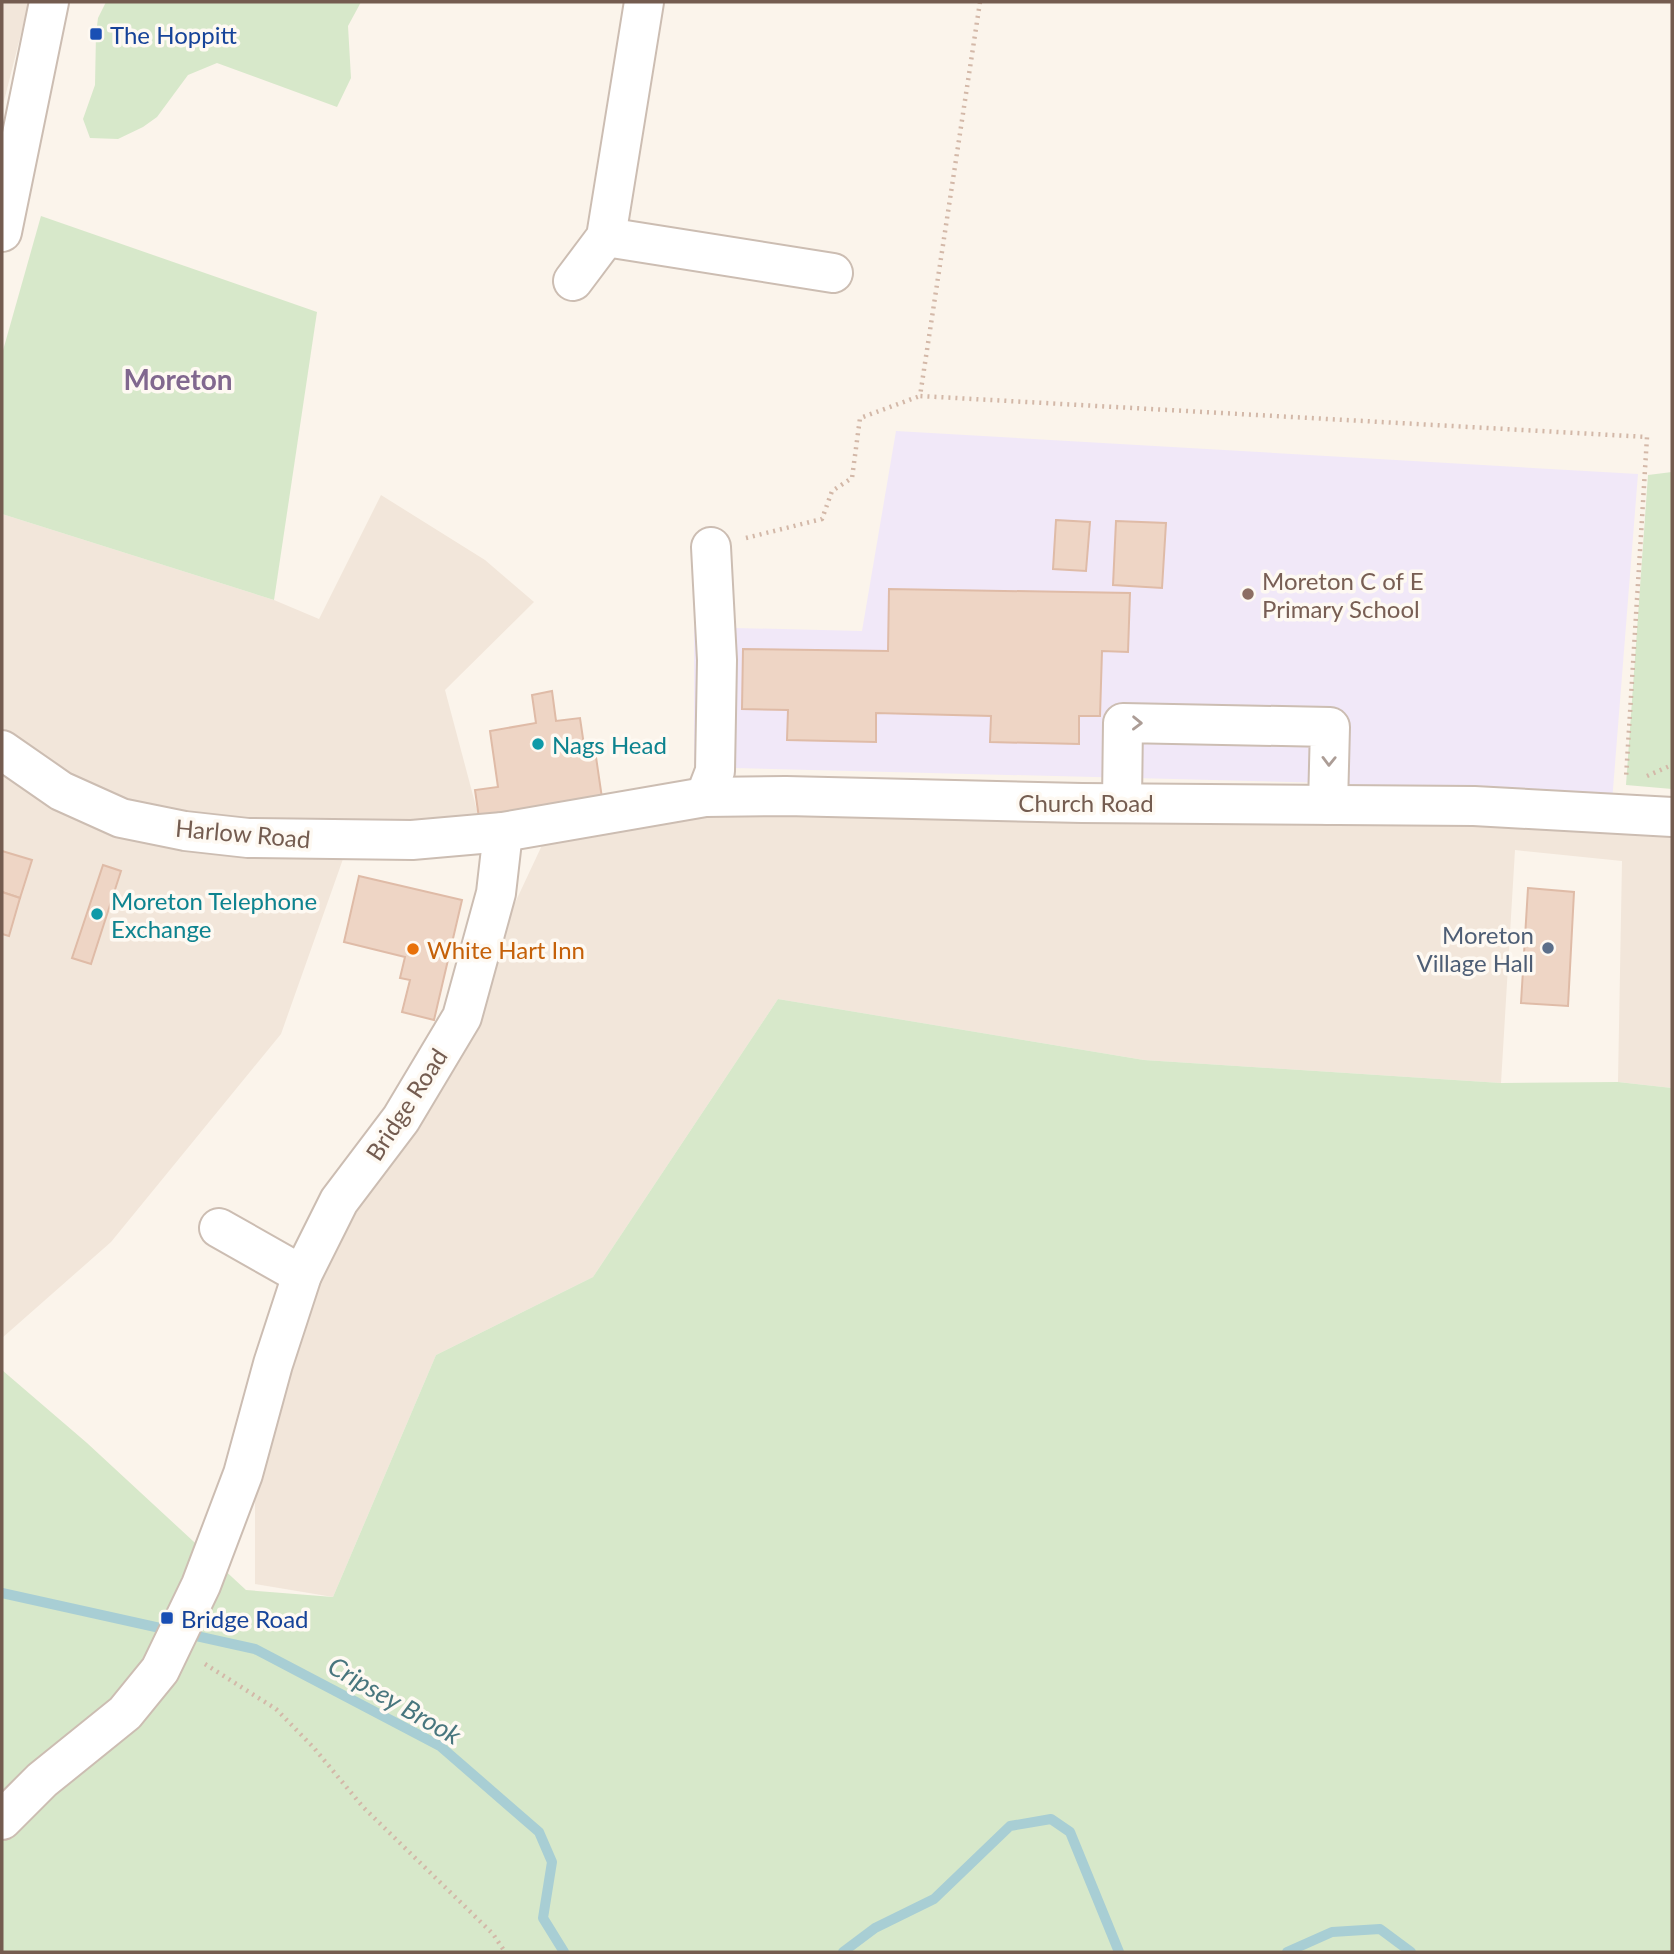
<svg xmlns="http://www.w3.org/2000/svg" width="1674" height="1954" font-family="Lato,sans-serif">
	<rect width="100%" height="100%" fill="#fbf4eb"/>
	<g fill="#f2e6da">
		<path d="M2 2H29L2 109Z"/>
		<path d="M381 495 485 560 534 602 445 690 479 818 354 828 281 1034 111 1242 2 1338V514L274 600 319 619Z"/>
		<path d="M689 804 1621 827 1672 837V1088L1618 1082 1622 861 1515 850 1501 1083 1144 1060 778 999 593 1277 436 1355 333 1597 255 1584V1468L312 1283 453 1035 544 841Z"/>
	</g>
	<path fill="#f1e8f8" d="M896 431 1638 474 1612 802 1332 783 694 767V627L862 631Z"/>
	<g fill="#d7e8ca">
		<path d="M106 2H361L348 26 351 78 337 107 217 63 188 75 157 117 143 127 118 139 90 138 83 119 95 85 96 34 98 18Z"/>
		<path d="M41 216 317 312 274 600 2 514V354Z"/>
		<path d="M1672 472V789L1626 785 1648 475Z"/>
		<path d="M778 999 1144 1060 1501 1083 1618 1082 1672 1088V1952H2V1370L87 1443 246 1590 333 1597 436 1355 593 1277Z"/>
	</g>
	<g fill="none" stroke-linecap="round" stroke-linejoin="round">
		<g stroke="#a8ced4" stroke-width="10">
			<path d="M2 1593 255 1649 440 1746 539 1832 552 1862 543 1918 564 1952"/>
			<path d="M843 1952 875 1928 934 1899 1010 1826 1051 1819 1070 1832 1119 1952"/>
			<path d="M1287 1952 1332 1932 1380 1929 1411 1952"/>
		</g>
	</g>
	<g fill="#eed5c5" stroke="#dfbba7" stroke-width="2">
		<path d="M1056 520 1090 522 1086 571 1053 569Z"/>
		<path d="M1116 521 1166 523 1162 588 1113 585Z"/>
		<path d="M889 589 1130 593 1128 652 1102 651 1100 716H1079V744L990 742 991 716 876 713V742L787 740 788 710 742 709 743 649 888 651Z"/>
		<path d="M552 691 556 721 580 718 586 759 596 757 602 798 479 818 475 790 498 787 490 731 536 723 532 695Z"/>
		<path d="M2 851 32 860 20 898 2 892Z"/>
		<path d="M103 865 121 871 91 964 72 958Z"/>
		<path d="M359 876 462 900 434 1020 402 1012 410 980 400 978 405 957 344 942Z"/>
		<path d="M1528 888 1574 892 1568 1006 1521 1003Z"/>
		<path d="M2 892 20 898 9 936 2 934Z"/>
	</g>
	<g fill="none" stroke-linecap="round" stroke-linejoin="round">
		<defs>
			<g id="minor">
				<path d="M2 232 49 2"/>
				<path d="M606 237 833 273"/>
				<path d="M573 281 606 237 644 2"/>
				<path d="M2 750 61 791 121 818 185 831 248 838 412 840 503 832 705 797 786 796 1082 803 1474 806 1672 817"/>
				<path d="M705 797 715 771 717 660 711 547"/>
				<path d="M1122 802 1123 723 1330 727 1328 805"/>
				<path d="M219 1228 302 1275"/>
				<path d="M2 1820 42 1780 125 1713 160 1670 201 1585 243 1474 273 1364 302 1275 339 1201 401 1119 462 1017 496 893 503 832"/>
			</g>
		</defs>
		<use href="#minor" stroke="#ccbdb2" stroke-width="42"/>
		<g stroke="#d3b8a8" stroke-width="4.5" stroke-dasharray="2 5" stroke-linecap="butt">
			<path d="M980 2 920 396 1647 437 1626 778"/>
			<path d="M746 538 822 519 832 491 852 478 860 418 920 396"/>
			<path d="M1647 776 1672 765"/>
			<path d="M205 1664 276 1709 314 1748 363 1807 493 1934 505 1952"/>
		</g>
		<use href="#minor" stroke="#fff" stroke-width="38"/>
	</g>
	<defs><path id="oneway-chevron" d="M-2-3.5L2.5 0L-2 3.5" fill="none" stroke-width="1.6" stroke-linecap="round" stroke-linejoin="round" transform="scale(1.75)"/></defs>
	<g stroke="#ac9d96">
		<use href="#oneway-chevron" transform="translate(1137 723) rotate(1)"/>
		<use href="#oneway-chevron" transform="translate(1329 761) rotate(91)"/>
	</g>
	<g fill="#1a4fb4" stroke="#fef9f2" stroke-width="2.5">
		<rect x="89" y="27" width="14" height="14" rx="3.5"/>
		<rect x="160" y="1611" width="14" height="14" rx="3.5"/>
	</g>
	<circle fill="#8d6e63" stroke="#fef9f2" stroke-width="2.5" cx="1248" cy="594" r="7"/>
	<g fill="#0f9aa8" stroke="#fef9f2" stroke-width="2.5">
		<circle cx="538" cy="744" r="7"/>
		<circle cx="97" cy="914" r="7"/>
	</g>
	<circle fill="#5c6f8a" stroke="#fef9f2" stroke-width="2.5" cx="1548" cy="948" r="7"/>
	<circle fill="#e8710a" stroke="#fef9f2" stroke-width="2.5" cx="413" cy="949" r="7"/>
	<g text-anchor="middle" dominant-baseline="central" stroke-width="7" stroke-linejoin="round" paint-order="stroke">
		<g font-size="24" fill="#164399" stroke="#fef9f2" text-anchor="start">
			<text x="110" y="34">The Hoppitt</text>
			<text x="181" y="1618">Bridge Road</text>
		</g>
		<g font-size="24" fill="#785e54" stroke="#fef9f2" text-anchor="start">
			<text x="1262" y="580">Moreton C of E<tspan x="1262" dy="28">Primary School</tspan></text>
		</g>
		<g font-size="24" fill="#0d838f" stroke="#fef9f2" text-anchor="start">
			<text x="552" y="744">Nags Head</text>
			<text x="111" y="900">Moreton Telephone<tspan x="111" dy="28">Exchange</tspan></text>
		</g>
		<g font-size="24" fill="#745c50" stroke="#fef9f2">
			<text x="1086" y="802">Church Road</text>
			<text transform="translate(243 833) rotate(5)">Harlow Road</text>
			<text transform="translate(406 1104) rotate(-57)">Bridge Road</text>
		</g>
		<g font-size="24" fill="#4e5e75" stroke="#fef9f2" text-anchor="end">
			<text x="1534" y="934">Moreton<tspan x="1534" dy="28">Village Hall</tspan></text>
		</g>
		<g font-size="24" fill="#c56008" stroke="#fef9f2" text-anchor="start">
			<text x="427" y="949">White Hart Inn</text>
		</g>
		<g font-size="26" font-style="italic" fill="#48767e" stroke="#fef9f2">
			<text transform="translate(395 1700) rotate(30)">Cripsey Brook</text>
		</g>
		<g font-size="28" font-weight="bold" fill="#81688f" stroke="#fef9f2">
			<text x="178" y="379">Moreton</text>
		</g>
	</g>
	<rect width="1674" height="1954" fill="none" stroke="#745c50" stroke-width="7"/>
</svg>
